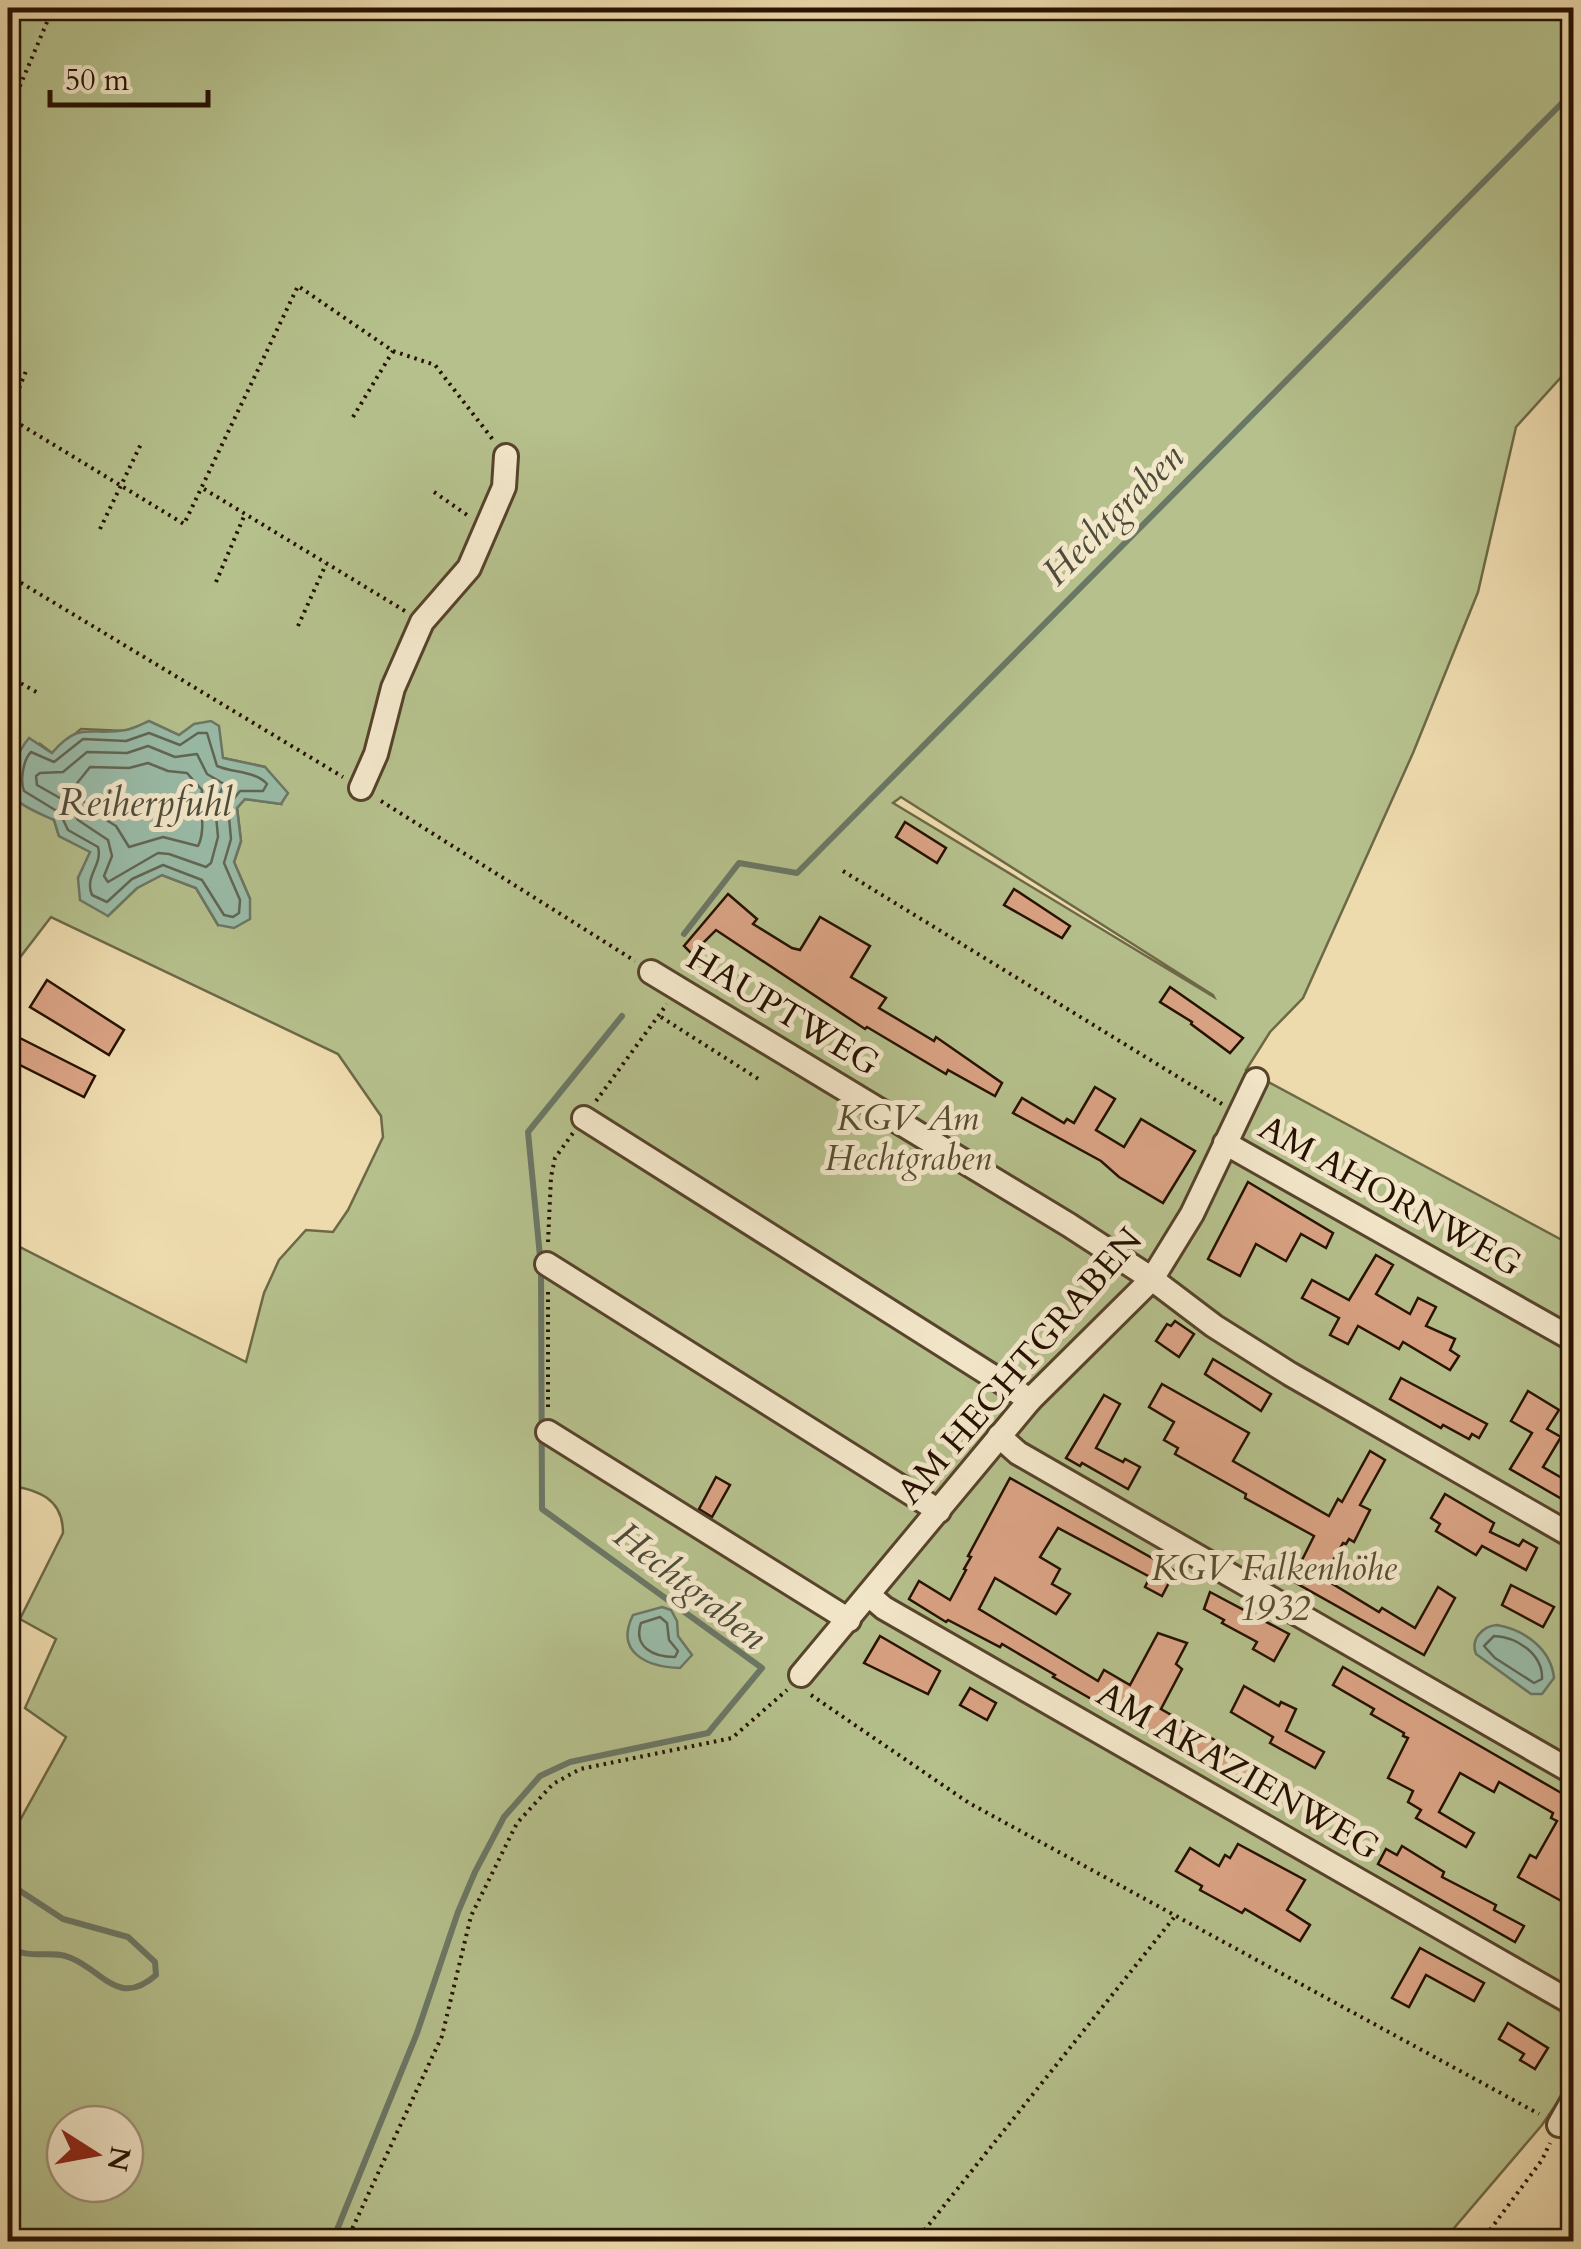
<svg xmlns="http://www.w3.org/2000/svg" width="1581" height="2249" font-family="Cardo,serif">
	<rect width="100%" height="100%" fill="#eddaad"/>
	<filter id="stains"><feTurbulence type="fractalNoise" baseFrequency=".002" numOctaves="4"/><feColorMatrix values="0 0 0 0 .2 0 0 0 0 .09 0 0 0 0 .02 0 0 0 .5 -.17"/></filter>
	<radialGradient id="worn" r=".72"><stop offset=".6" stop-color="#630" stop-opacity="0"/><stop offset="1" stop-color="#630" stop-opacity=".3"/></radialGradient>
	<path fill="#b5c08c" stroke="#6d6846" stroke-width="2.5" fill-rule="evenodd" d="M8 8H1573V364L1516 427 1478 592 1413 753 1303 998 1270 1032 1246 1070 1573 1246V2111L1561 2097 1542 2125 1443 2241 33 2242 23 2231 8 2225V1842L66 1737 25 1708 56 1639 20 1619 63 1533C63 1498 38 1490 8 1485V1241L246 1362 264 1293 279 1260 306 1230 333 1232 348 1210 383 1137 381 1116 338 1054 51 917 8 973ZM149 722 223 758 265 767 281 804 245 799 237 808 241 841 234 862 250 899 218 925 196 888 162 875 137 888 108 916 78 878 91 852 59 836 54 820 17 800 40 744 52 753 81 729 125 731ZM901 797 1213 995 1214 997 893 803ZM65 2124H125V2184H65Z"/>
	<g fill="#99bba8" stroke="#6b7765" stroke-width="2.5">
		<path d="M149 721 179 735 194 724 211 721 219 726 223 758 265 767 288 793 281 804 245 799 237 808 241 841 234 862 250 899V919L234 928 218 925 196 888 162 875 137 888 108 916 80 900 78 878 90 852 59 836 54 820C43 815 25 808 17 800 3 784 18 751 29 738L52 753C81 719 90 737 126 730 133 729 142 724 149 721Z"/>
		<path d="M662 1607 671 1610 677 1621 678 1636 692 1655 680 1668C648 1667 614 1653 633 1615Z"/>
		<path d="M1497 1625C1525 1630 1551 1649 1554 1678L1542 1694H1531L1476 1654C1470 1639 1483 1626 1497 1625Z"/>
	</g>
	<g fill="none" stroke-linecap="round" stroke-linejoin="round">
		<g stroke="#5f6654" stroke-width="2.5">
			<path d="M149 733 180 745 198 733H207L217 766C233 773 256 771 267 784L263 791H240L228 806 231 839 224 863 240 900 239 913 233 917 224 915 202 880 163 865 132 879 107 902 92 895C84 876 103 865 98 847L68 830 60 813 24 791C20 781 23 760 31 752L54 762 83 739 126 741Z"/>
			<path d="M148 746 175 757 197 754 207 774 224 784 215 805 218 837 211 863 206 867 169 854 158 853 108 882 104 876 112 856 108 840 78 820 67 802 37 785 36 776 40 773 63 772 87 752 127 753Z"/>
			<path d="M148 763 168 771 187 773 202 790C200 807 206 831 198 846L163 837 129 847 116 826 90 810 74 787 90 767 129 768Z"/>
			<path d="M660 1617 667 1623 669 1640 678 1651 675 1657C653 1657 633 1647 641 1623Z"/>
			<path d="M1494 1636C1517 1637 1543 1654 1542 1679L1534 1683 1495 1658 1484 1646Z"/>
		</g>
		<g stroke="#6b7765" stroke-width="6">
			<path d="M748 8 774 18 806 8"/>
			<path d="M684 934 739 863 797 873 1574 91"/>
			<path d="M8 1883 63 1919 128 1937 155 1962 156 1975C119 2008 103 1971 71 1958 51 1949 32 1961 8 1947"/>
			<path d="M332 2242 417 2033 458 1912 475 1872 504 1817 540 1776 570 1762 708 1733 762 1668 542 1509 541 1267 528 1132 622 1016"/>
		</g>
	</g>
	<g fill="#daa384" stroke="#251100" stroke-width="2.5">
		<path d="M905 822 946 848 937 863 896 837Z"/>
		<path d="M1014 889 1070 926 1062 938 1004 905Z"/>
		<path d="M728 894 757 919 753 924 792 948 800 950 820 917 870 946 851 977 886 998 879 1008 934 1041 936 1037 1002 1083 995 1096 948 1070 946 1074 867 1027 865 1029 716 930 692 954 684 946Z"/>
		<path d="M47 980 124 1030 109 1055 30 1007Z"/>
		<path d="M1170 987 1243 1038 1230 1053 1191 1024 1192 1022 1160 1002Z"/>
		<path d="M8 1032 95 1076 84 1097 8 1059Z"/>
		<path d="M1095 1087 1115 1099 1096 1130 1124 1147 1141 1119 1195 1151 1163 1203 1119 1177 1101 1161 1013 1113 1022 1098 1064 1123 1067 1119 1074 1123Z"/>
		<path d="M1248 1182 1333 1233 1326 1248 1301 1234 1286 1261 1256 1244 1240 1276 1208 1259Z"/>
		<path d="M1376 1255 1393 1265 1376 1294 1410 1314 1418 1298 1436 1307 1426 1326 1455 1339 1450 1350 1459 1356 1450 1370 1403 1342 1399 1349 1358 1326 1348 1344 1330 1335 1339 1318 1302 1298 1312 1280 1349 1300Z"/>
		<path d="M1175 1321 1194 1334 1179 1357 1156 1341 1167 1324 1171 1326Z"/>
		<path d="M1213 1359 1271 1394 1261 1411 1205 1374Z"/>
		<path d="M1401 1378 1487 1424 1479 1438 1472 1434 1469 1439 1443 1425 1441 1428 1390 1399Z"/>
		<path d="M1162 1384 1249 1433 1233 1461 1329 1516 1338 1499 1342 1502 1370 1451 1385 1460 1360 1505 1370 1510 1354 1542 1349 1539 1346 1544 1343 1543 1323 1578 1379 1612 1382 1608 1415 1628 1438 1587 1455 1598 1424 1655 1296 1583 1306 1565 1301 1562 1314 1536 1245 1498 1246 1494 1175 1454 1178 1448 1164 1440 1174 1422 1149 1407Z"/>
		<path d="M1528 1391 1559 1410 1547 1429 1561 1437 1543 1467 1574 1485V1506L1510 1469 1532 1433 1511 1421Z"/>
		<path d="M1104 1395 1120 1404 1096 1448 1123 1462 1125 1459 1140 1467 1128 1489 1082 1463 1080 1466 1066 1458Z"/>
		<path d="M716 1477 730 1485 712 1517 699 1509Z"/>
		<path d="M1010 1478 1175 1571 1162 1596 1145 1587 1150 1577 1058 1528 1040 1557 1060 1569 1052 1584 1070 1594 1056 1614 995 1578 979 1609 1098 1681 1104 1670 1130 1685 1158 1633 1187 1643 1176 1664 1182 1669 1161 1709 1225 1746 1228 1749 1225 1754 1265 1776 1255 1793 1053 1677 1055 1675 1002 1644 1000 1647 948 1620 946 1622 909 1599 919 1581 950 1600 966 1570 964 1569 971 1557 968 1556Z"/>
		<path d="M1445 1494 1494 1523 1490 1532 1519 1546 1523 1540 1537 1548 1526 1570 1482 1546 1476 1555 1436 1531 1440 1524 1431 1518Z"/>
		<path d="M1511 1585 1554 1607 1543 1627 1502 1605Z"/>
		<path d="M1210 1592 1289 1634 1274 1661 1253 1649 1257 1642 1222 1623 1224 1620 1204 1609Z"/>
		<path d="M880 1636 940 1671 928 1694 864 1663Z"/>
		<path d="M1343 1667 1570 1798 1574 1793V1908L1518 1877 1530 1855 1536 1858 1557 1821 1551 1818 1553 1813 1499 1782 1494 1792 1460 1773 1439 1812 1474 1833 1466 1847 1416 1818 1421 1810 1408 1802 1413 1791 1388 1778 1408 1738 1403 1736 1404 1733 1371 1714 1374 1709 1333 1685Z"/>
		<path d="M1244 1686 1279 1706 1281 1702 1296 1709 1286 1731 1324 1752 1315 1768 1270 1743 1273 1737 1231 1712Z"/>
		<path d="M970 1688 996 1703 987 1720 960 1705Z"/>
		<path d="M1238 1844 1305 1880 1287 1910 1310 1925 1300 1941 1245 1909 1242 1913 1200 1890 1202 1886 1176 1871 1190 1848 1219 1866 1225 1855 1230 1858Z"/>
		<path d="M1402 1846 1444 1872 1442 1877 1496 1905 1494 1910 1524 1926 1515 1942 1378 1864 1386 1849 1397 1855Z"/>
		<path d="M1420 1948 1484 1983 1474 2001 1426 1975 1409 2007 1392 1998Z"/>
		<path d="M1508 2023 1548 2048 1535 2069 1520 2060 1524 2054 1499 2039Z"/>
	</g>
	<g fill="none" stroke-linecap="round" stroke-linejoin="round">
		<defs>
			<g id="minor">
				<path d="M361 788 376 754 393 688 422 622 469 568 504 487 506 456"/>
				<path d="M651 972 1069 1225 1152 1279 1214 1326 1290 1374 1574 1537"/>
				<path d="M584 1118 1030 1400"/>
				<path d="M1225 1143 1574 1340"/>
				<path d="M547 1264 939 1511"/>
				<path d="M548 1432 849 1620"/>
				<path d="M999 1436 1018 1453 1574 1773"/>
				<path d="M870 1596 884 1608 1574 2004"/>
				<path d="M801 1675 1030 1400 1152 1279 1192 1214 1256 1080"/>
				<path d="M1559 2125 1574 2098"/>
			</g>
		</defs>
		<use href="#minor" stroke="#57432b" stroke-width="28"/>
		<g stroke="#251100" stroke-width="4" stroke-dasharray="2.5 5" stroke-linecap="butt">
			<path d="M8 114 53 8"/>
			<path d="M8 416 26 371"/>
			<path d="M8 417 184 524 298 286 393 351 435 365 494 441"/>
			<path d="M353 417 393 351"/>
			<path d="M204 489 405 611"/>
			<path d="M434 492 470 517"/>
			<path d="M100 529 142 442"/>
			<path d="M8 575 343 777"/>
			<path d="M216 582 245 514"/>
			<path d="M298 626 326 564"/>
			<path d="M8 676 38 693"/>
			<path d="M381 801 635 961"/>
			<path d="M843 871 1222 1104"/>
			<path d="M661 1017 760 1080"/>
			<path d="M596 1101 667 1004"/>
			<path d="M548 1242 551 1177 555 1158 573 1133"/>
			<path d="M548 1292V1412"/>
			<path d="M811 1695 969 1803 1539 2114"/>
			<path d="M346 2242 442 2036 471 1916 517 1823 553 1784 580 1769 732 1738 787 1690"/>
			<path d="M915 2242 1176 1915"/>
			<path d="M1481 2242 1542 2160 1550 2143"/>
		</g>
		<use href="#minor" stroke="#f3e7ca" stroke-width="22"/>
	</g>
	<g text-anchor="middle" dominant-baseline="central" stroke-width="10" stroke-linejoin="round" paint-order="stroke">
		<g font-size="35" fill="#251100" stroke="#f3e7ca">
			<text transform="translate(783 1011) rotate(31)">HAUPTWEG</text>
			<text transform="translate(1390 1196) rotate(29)">AM AHORNWEG</text>
			<text transform="translate(1020 1366) rotate(-49)">AM HECHTGRABEN</text>
			<text transform="translate(1238 1771) rotate(30)">AM AKAZIENWEG</text>
		</g>
		<g font-size="35" font-style="italic" fill="#574e31" stroke="#f3e7ca">
			<text x="908" y="1119">KGV Am<tspan x="908" dy="40">Hechtgraben</tspan></text>
			<text x="1274" y="1569">KGV Falkenhöhe<tspan x="1274" dy="40">1932</tspan></text>
		</g>
		<g font-size="38" font-style="italic" fill="#4e4c3b" stroke="#f3e7ca">
			<text transform="translate(1113 515) rotate(-45)">Hechtgraben</text>
			<text x="145" y="803">Reiherpfuhl</text>
			<text transform="translate(690 1586) rotate(38)">Hechtgraben</text>
		</g>
	</g>
	<rect width="1581" height="2249" fill="none" stroke="#eddaad" stroke-width="40"/>
	<rect x="10" y="10" width="1561" height="2229" fill="none" stroke="#251100" stroke-width="5"/>
	<rect x="20" y="20" width="1541" height="2209" fill="none" stroke="#251100" stroke-width="2.5"/>
	<g transform="translate(95 2154) rotate(101)"><circle r="48" fill="#f3e7ca" stroke="#a19179" stroke-width="2.5"/>
	<path d="M0-8L18 38L0 25L-18 38Z" fill="#8f2418"/>
	<text y="-15" font-size="28" font-weight="bold" text-anchor="middle" fill="#251100">N</text>
	</g>
	<path d="M50 90v15h158v-15" fill="none" stroke="#251100" stroke-width="5"/>
	<text x="65" y="90" font-size="30" fill="#251100" stroke="#f3e7ca" stroke-width="8" paint-order="stroke">50 m</text>
	<rect width="100%" height="100%" filter="url(#stains)"/>
	<rect width="100%" height="100%" fill="url(#worn)"/>
</svg>
